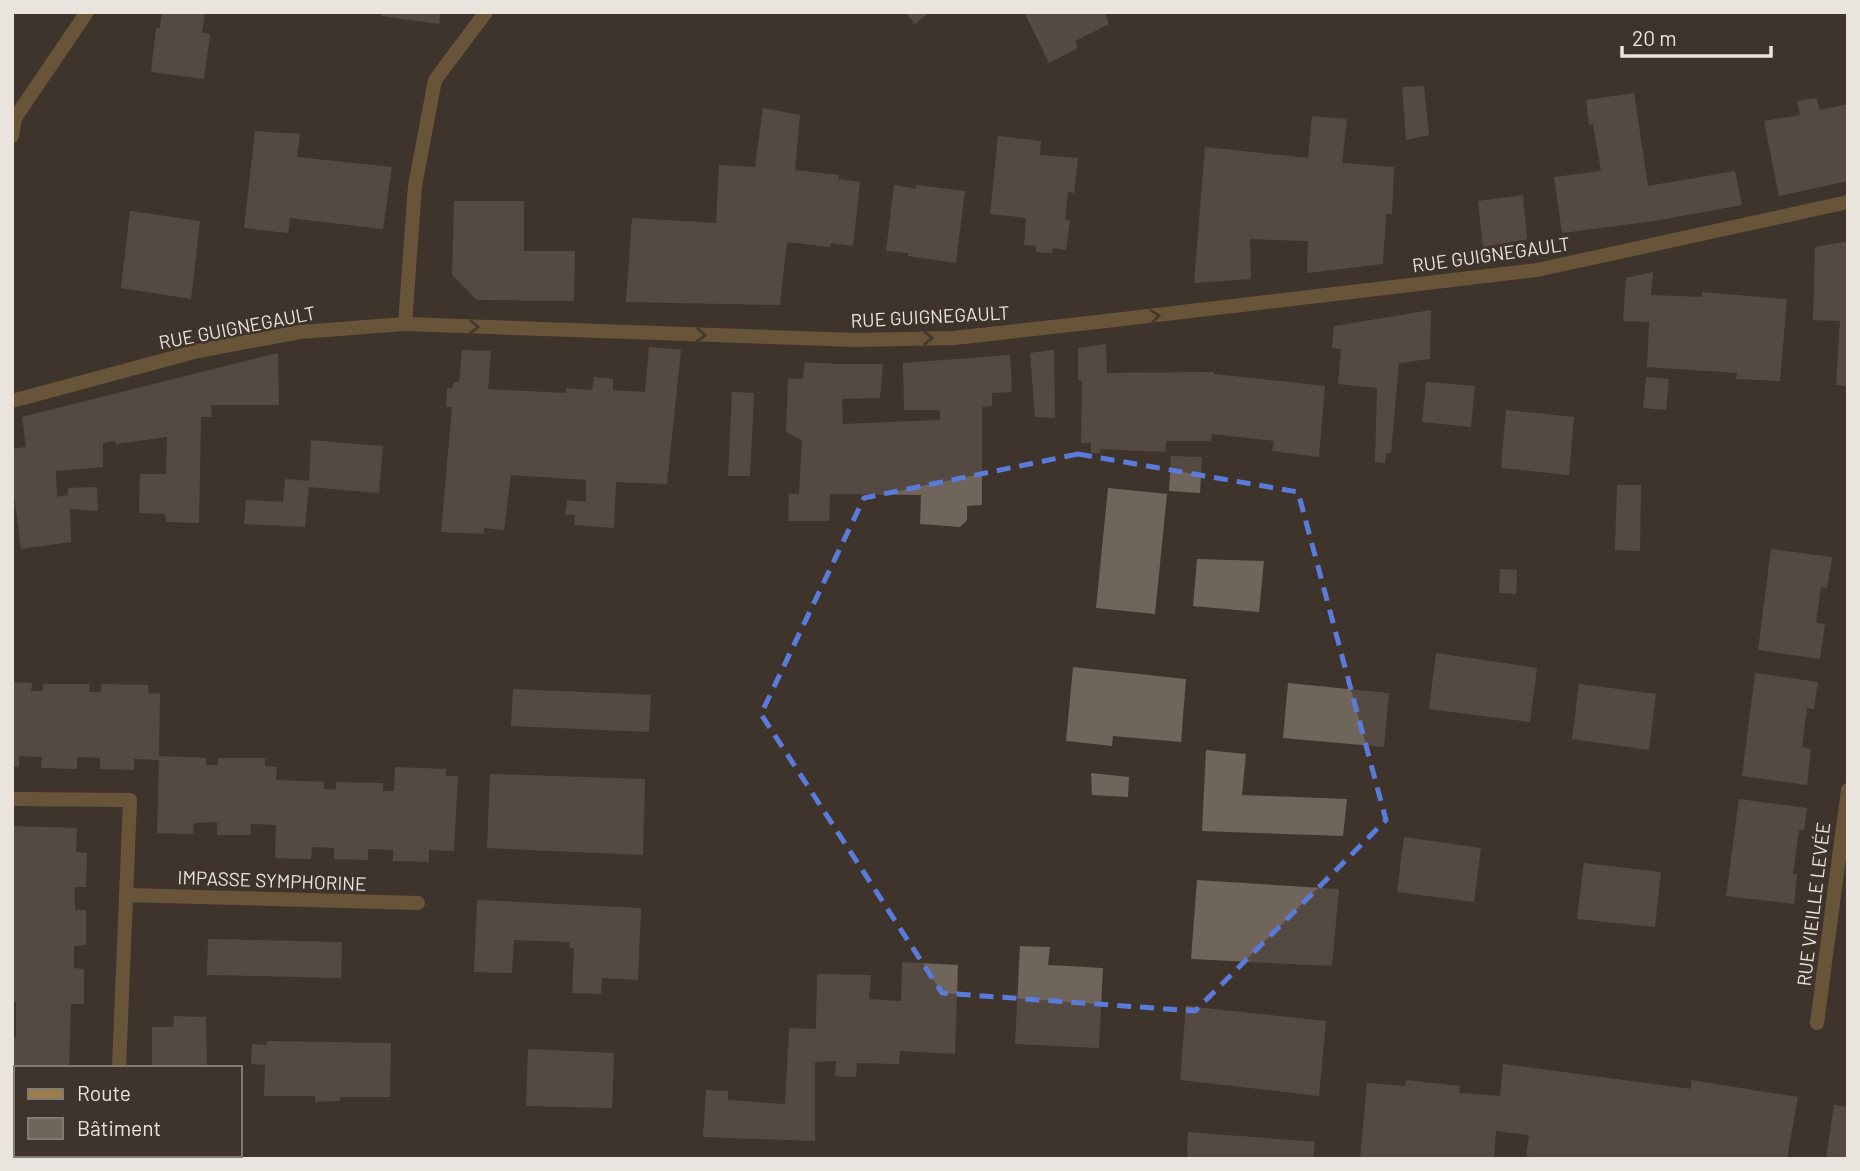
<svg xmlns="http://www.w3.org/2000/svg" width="1860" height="1171" font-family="Barlow,sans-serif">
	<rect width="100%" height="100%" fill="#3e342b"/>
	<g fill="#70655b">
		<path d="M162 12H205L202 33 210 34 204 79 151 72 156 28H160Z"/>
		<path d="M382 12H441L439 24 381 16Z"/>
		<path d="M905 12H930L915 24Z"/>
		<path d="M1024 12H1104L1109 24 1075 41 1078 48 1049 63Z"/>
		<path d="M1424 86 1429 135 1406 140 1402 87Z"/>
		<path d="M1634 93 1648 186 1735 171 1742 205 1654 221 1562 233 1554 177 1601 171 1593 124 1589 125 1586 100Z"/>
		<path d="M1816 98 1820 110 1848 104V181L1779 196 1764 121 1800 115 1797 101Z"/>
		<path d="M763 108 800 115 795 170 839 175 838 179 860 182 853 246 831 243 830 247 787 242 780 305 626 302 632 218 716 223 719 165 755 167Z"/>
		<path d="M1312 116 1347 119 1342 163 1394 167 1392 214H1386L1383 264 1307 273 1308 241 1250 239 1251 279 1194 283 1205 147 1308 158Z"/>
		<path d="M255 131 300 134 297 157 392 167 383 229 290 218 288 233 244 228Z"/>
		<path d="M998 136 1041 141 1040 155 1078 158 1074 193 1068 192 1065 220 1070 221 1066 250 1053 248 1052 253 1036 252V246L1024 245 1026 218 990 214Z"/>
		<path d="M894 185 916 189V185L965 191 956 263 908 256V253L886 251Z"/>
		<path d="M1523 195 1527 239 1483 247 1478 201Z"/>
		<path d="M454 201H524V251H575L574 301 477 300 452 275Z"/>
		<path d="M130 211 200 221 191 299 121 288Z"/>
		<path d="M1844 242H1848V386L1836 385 1840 321 1813 320 1815 247Z"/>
		<path d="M1653 272 1651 295 1702 297V292L1787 299 1780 381 1736 379 1737 373 1647 367 1649 322 1623 321 1626 278Z"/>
		<path d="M1431 310 1430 359 1399 363 1391 453H1386L1385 463 1375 462 1377 388 1338 384 1341 349 1332 348 1334 326Z"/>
		<path d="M1106 344 1107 373 1214 372V374L1325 386 1319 457 1272 451 1274 441 1212 434 1211 441H1166L1165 452 1101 449 1100 453H1091V443H1081L1082 381 1078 380V348Z"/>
		<path d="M649 347 681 350 667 484 616 482 614 528 574 525 575 515H565L567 500 586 502V480L511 475 504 530 484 528V534L441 532 452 407H446L447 388H452L454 382H459L462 350 491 351 488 389 566 393V388L592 390 594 377 613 379V390L645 392Z"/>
		<path d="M1054 350 1055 418 1035 417 1030 353Z"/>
		<path d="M278 353 279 405H211L212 417H201L199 523 166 522 165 514 139 513 140 474H166L167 437 116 444 115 441 103 443V467L56 471 57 497 68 495V488L97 487 98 511 70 509 71 542 21 549 12 480V449L26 447 22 417Z"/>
		<path d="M1010 355 1012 392 992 393V406L982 407V505L967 506V520L960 527 920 524 921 495 830 494 829 521H788L789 494H799L802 440 786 432 788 378 803 379 805 362 834 364H883L880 398 842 399 843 424 940 420V410H904L903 363Z"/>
		<path d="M1646 377 1669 379 1666 410 1643 408Z"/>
		<path d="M1426 382 1475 386 1471 427 1422 422Z"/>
		<path d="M732 392 754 393 750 476H728Z"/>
		<path d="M1506 410 1574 417 1569 475 1501 468Z"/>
		<path d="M311 440 383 446 379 493 309 487 305 527 244 524 246 500 283 502 285 479 309 481Z"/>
		<path d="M1171 456 1202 457 1200 493 1169 491Z"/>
		<path d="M1617 485H1641L1640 551 1615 550Z"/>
		<path d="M1108 488 1167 494 1155 614 1096 608Z"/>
		<path d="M1771 549 1832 557 1827 588 1821 587 1816 623 1825 624 1820 659 1758 650Z"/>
		<path d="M1197 559 1264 561 1259 612 1193 606Z"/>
		<path d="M1500 569 1517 570 1516 594 1499 593Z"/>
		<path d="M1436 653 1537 668 1530 722 1429 709Z"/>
		<path d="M1073 667 1186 679 1181 742 1113 736 1112 746 1066 741Z"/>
		<path d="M1755 673 1818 682 1814 709 1807 708 1802 747 1811 749 1807 785 1742 776Z"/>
		<path d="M12 682 32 683 31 691H43V684H90L89 692H101V684L148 685 149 693 160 694 159 756 206 758V765H218V758H265V766L277 767 276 780 324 782V789L336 790V782L383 783V791H394L395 767 446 769V776H458L454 851 429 850V862L393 861V850L368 849V860L334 859V848L312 847 311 859 275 858 276 825 251 824V835H217V822L194 823 193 834 157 833 159 760 134 759V770L100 769V758L77 757V769L41 768 42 757 19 756V767H12Z"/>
		<path d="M1288 683 1389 693 1384 747 1283 738Z"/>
		<path d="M1579 684 1656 694 1649 750 1572 739Z"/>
		<path d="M513 689 651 695 649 732 511 726Z"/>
		<path d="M1206 750 1246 754 1242 795 1347 799 1343 836 1202 831Z"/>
		<path d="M1091 773 1129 777 1128 797 1092 795Z"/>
		<path d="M490 774 645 779 643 855 487 848Z"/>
		<path d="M1739 799 1807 808 1804 830H1799L1793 874H1797L1794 904 1726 896Z"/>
		<path d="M12 826 77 828 76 852 87 853 86 887H75V910H86V945L74 946V968L84 969V1004H71L69 1068H16V1121H12V1037H16V1002H12Z"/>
		<path d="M1404 837 1481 848 1474 902 1397 892Z"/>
		<path d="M1584 863 1661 872 1655 927 1577 919Z"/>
		<path d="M1197 880 1339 889 1332 966 1191 959Z"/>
		<path d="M477 900 641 908 638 980 602 978 601 994 572 993 574 948H569L570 942 514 940 512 973 474 972Z"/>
		<path d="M208 939 342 942 341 978 207 975Z"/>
		<path d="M1020 946 1050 947 1048 965 1103 968 1099 1048 1015 1044Z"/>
		<path d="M902 962 958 965 955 1054 900 1051 899 1064 857 1063 856 1077 835 1076 836 1061 815 1062V1141L703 1137 706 1090 728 1091V1100L785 1104 789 1028 816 1029 817 974 871 975 869 999 901 1001Z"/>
		<path d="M1186 1006 1326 1021 1319 1096 1180 1080Z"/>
		<path d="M174 1016 206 1017 207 1068H152V1027H173Z"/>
		<path d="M267 1041 391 1043 390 1097H340V1101L315 1102V1096H264L265 1065 251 1064 252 1044 266 1045Z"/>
		<path d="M528 1049 614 1053 612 1108 526 1106Z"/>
		<path d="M1503 1064 1691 1089V1080L1798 1097 1787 1159H1549L1526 1156 1529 1135 1496 1131 1494 1159H1360L1367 1083 1405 1086 1406 1080 1460 1086 1459 1093 1500 1096Z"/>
		<path d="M1834 1105 1848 1107V1159H1826Z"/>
		<path d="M1188 1132 1315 1142 1313 1159H1187Z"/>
	</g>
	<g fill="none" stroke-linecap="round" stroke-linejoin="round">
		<g stroke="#9c7c4b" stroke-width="14">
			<path d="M12 799 130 800 119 1068"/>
			<path d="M126 895 418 903"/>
			<path d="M115 1159V1155"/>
		</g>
		<g stroke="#9c7c4b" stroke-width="14">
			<path d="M12 136 15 118 87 12"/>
			<path d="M405 324 415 186 435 80 486 12"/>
			<path d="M12 401 198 351 300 332 405 324 856 340 954 338 1106 321 1537 270 1848 202"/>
			<path d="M1817 1023 1848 790"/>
		</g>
	</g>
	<defs><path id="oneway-chevron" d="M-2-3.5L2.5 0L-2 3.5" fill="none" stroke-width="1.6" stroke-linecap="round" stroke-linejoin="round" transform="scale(1.75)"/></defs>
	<g stroke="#4c3f30">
		<use href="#oneway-chevron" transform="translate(1155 316) rotate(-7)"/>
		<use href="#oneway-chevron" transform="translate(474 327) rotate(2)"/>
		<use href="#oneway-chevron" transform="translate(701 335) rotate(2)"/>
		<use href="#oneway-chevron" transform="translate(928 338) rotate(-1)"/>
	</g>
	<path d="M0 0H1860V1171H0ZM1078 454 1298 492 1386 820 1195 1011 942 993 761 714 864 498Z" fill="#3e342b" fill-opacity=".55" fill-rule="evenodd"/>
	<path fill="none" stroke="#5a7bda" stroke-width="5" stroke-dasharray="14 9" stroke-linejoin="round" d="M1078 454 1298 492 1386 820 1195 1011 942 993 761 714 864 498Z"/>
	<g text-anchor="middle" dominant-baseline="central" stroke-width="5" stroke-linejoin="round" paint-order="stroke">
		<g font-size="19" fill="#eae4de" stroke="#3e342b">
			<text transform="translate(1491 254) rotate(-8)">RUE GUIGNEGAULT</text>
			<text transform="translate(930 316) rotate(-3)">RUE GUIGNEGAULT</text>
			<text transform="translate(237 327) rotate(-11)">RUE GUIGNEGAULT</text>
			<text transform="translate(272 880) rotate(2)">IMPASSE SYMPHORINE</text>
			<text transform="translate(1813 904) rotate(-83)">RUE VIEILLE LEVÉE</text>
		</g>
	</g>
	<rect width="1860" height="1171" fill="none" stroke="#eae4de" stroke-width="28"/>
	<rect x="14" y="1066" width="228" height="91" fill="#3e342b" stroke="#837a73" stroke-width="2"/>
	<rect x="28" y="1089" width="35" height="10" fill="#9c7c4b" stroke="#837a73" stroke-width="2"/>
	<text x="77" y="1101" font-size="21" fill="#eae4de">Route</text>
	<rect x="28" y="1118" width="35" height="21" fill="#70655b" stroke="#837a73" stroke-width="2"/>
	<text x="77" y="1136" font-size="21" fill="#eae4de">Bâtiment</text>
	<path d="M1622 46v10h149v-10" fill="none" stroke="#eae4de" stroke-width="3.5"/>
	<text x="1632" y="46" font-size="21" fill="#eae4de" stroke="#3e342b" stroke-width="5" paint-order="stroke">20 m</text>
</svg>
